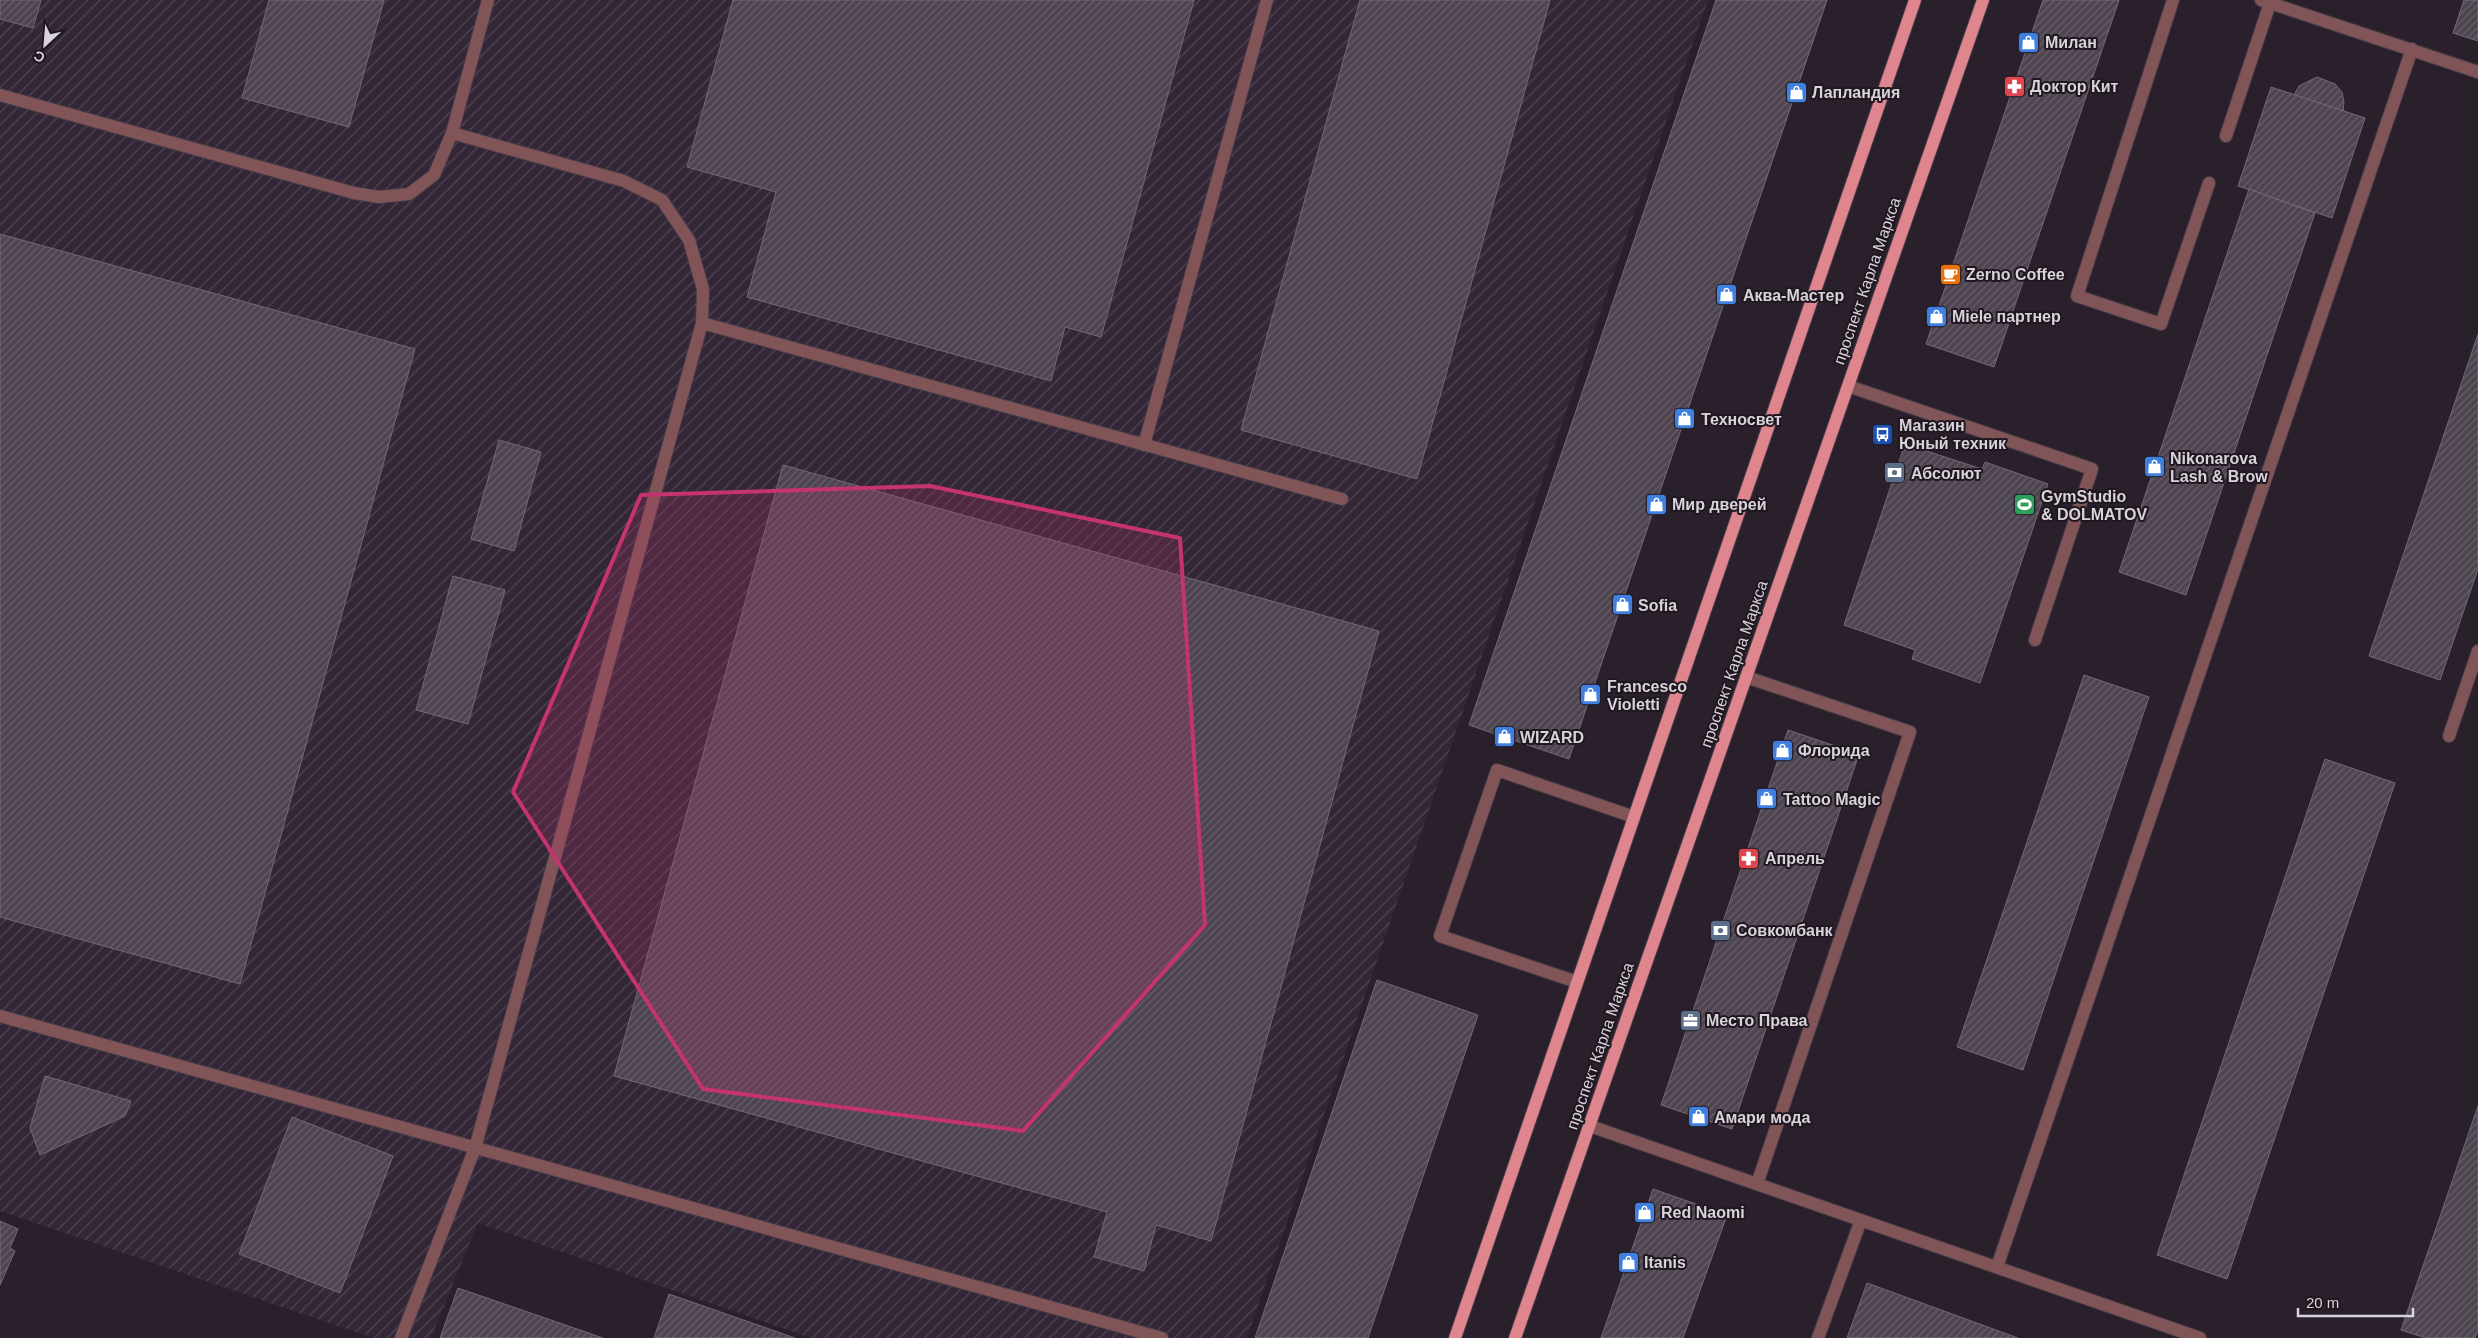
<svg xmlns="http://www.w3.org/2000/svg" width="2478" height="1338" font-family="Helvetica,sans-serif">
	<defs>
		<pattern id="industrial-furrows" width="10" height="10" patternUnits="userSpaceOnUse" patternTransform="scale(1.25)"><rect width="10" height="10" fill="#332636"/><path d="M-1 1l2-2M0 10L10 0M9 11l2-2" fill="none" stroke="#504552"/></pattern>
		<pattern id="building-hatch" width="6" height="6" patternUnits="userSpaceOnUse" patternTransform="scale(1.25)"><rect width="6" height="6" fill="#4e4450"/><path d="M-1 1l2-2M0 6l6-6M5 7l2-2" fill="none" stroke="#675e69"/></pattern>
	</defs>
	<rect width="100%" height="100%" fill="#29202b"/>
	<path fill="url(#industrial-furrows)" d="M0 0H1708L1247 1338H811L478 1223 431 1338H373L0 1211Z"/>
	<g fill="url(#building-hatch)" stroke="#746977">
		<path d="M0 0H41L33 28 0 19Z"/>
		<path d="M269 0H384L349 127 242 98Z"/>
		<path d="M733 0H1194L1101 337 1065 327 1051 381 747 297 776 192 687 167Z"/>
		<path d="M1360 0H1550L1417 479 1241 430Z"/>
		<path d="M1716 0H1827L1569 759 1469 725Z"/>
		<path d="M2043 0H2119L1994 367 1926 344Z"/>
		<path d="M2464 0H2478V41L2453 33Z"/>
		<path d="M2317 77 2335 84 2342 92 2344 102 2343 111 2294 95 2299 86Z"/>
		<path d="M2271 87 2365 118 2332 218 2238 186Z"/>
		<path d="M2249 189 2315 213 2186 595 2119 572Z"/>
		<path d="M0 234 415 349 240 984 0 917Z"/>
		<path d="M2478 334V569L2440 680 2369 656Z"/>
		<path d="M499 440 541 452 514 551 471 539Z"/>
		<path d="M1905 444 1982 469 1985 462 2048 484 1980 683 1912 659 1915 650 1844 625Z"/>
		<path d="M783 465 1379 631 1211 1241 1156 1225 1144 1271 1094 1257 1107 1212 614 1076Z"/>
		<path d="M453 576 505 590 468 724 416 710Z"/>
		<path d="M2084 675 2149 697 2023 1070 1957 1047Z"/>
		<path d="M1788 730 1859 754 1732 1129 1661 1105Z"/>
		<path d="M2325 759 2395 783 2227 1279 2157 1255Z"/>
		<path d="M1377 980 1478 1015 1368 1338H1255Z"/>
		<path d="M45 1076 131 1101 125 1116 40 1155 30 1128Z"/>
		<path d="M2478 1106V1330L2475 1338H2426L2401 1330Z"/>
		<path d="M292 1117 393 1156 340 1293 239 1254Z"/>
		<path d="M1653 1189 1727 1215 1683 1338H1601Z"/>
		<path d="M0 1221 18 1229 10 1248 15 1251 0 1285Z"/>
		<path d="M1867 1283 2018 1338H1847Z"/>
		<path d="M458 1288 603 1338H440Z"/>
		<path d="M669 1294 795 1338H654Z"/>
	</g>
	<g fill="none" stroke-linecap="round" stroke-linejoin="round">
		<defs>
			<g id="service">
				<path d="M2173 0 2077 296 2161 324 2209 183"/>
				<path d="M2261 0 2478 72"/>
				<path d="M0 95 354 193 379 197 409 194 434 175 452 133 488 0"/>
				<path d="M2226 136 2270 3"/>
				<path d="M702 323 1342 499"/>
				<path d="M1848 386 2092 469 2035 640"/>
				<path d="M1144 445 1267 0"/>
				<path d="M1746 677 1910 732 1757 1184"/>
				<path d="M2449 736 2478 651"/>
				<path d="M1577 982 1440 936 1497 770 1634 817"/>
				<path d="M0 1016 1162 1338"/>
				<path d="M1590 1126 2200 1338"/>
				<path d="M1997 1267 2412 49"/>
				<path d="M401 1338 475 1148 702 323 703 289 689 240 662 200 624 181 452 133"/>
				<path d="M1818 1338 1861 1220"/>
			</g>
			<g id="primary">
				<path d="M1455 1338 1915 0"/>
				<path d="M1515 1338 1983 0"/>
			</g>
		</defs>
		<use href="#service" stroke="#453c47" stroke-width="14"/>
		<use href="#primary" stroke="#453c47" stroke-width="14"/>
		<use href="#service" stroke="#815558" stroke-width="12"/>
		<use href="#primary" stroke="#df858d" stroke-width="12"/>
	</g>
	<path fill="#c5346e" fill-opacity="0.2" stroke="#c5346e" stroke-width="4" stroke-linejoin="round" d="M930 486 1180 538 1205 925 1023 1131 703 1089 513 792 641 495Z"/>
	<defs>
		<symbol id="shop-square" viewBox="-11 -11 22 22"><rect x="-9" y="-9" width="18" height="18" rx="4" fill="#3f7fe0" stroke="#201721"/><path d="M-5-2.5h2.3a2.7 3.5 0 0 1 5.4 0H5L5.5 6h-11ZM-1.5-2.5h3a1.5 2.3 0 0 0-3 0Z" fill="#fff"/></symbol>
		<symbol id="pharmacy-square" viewBox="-11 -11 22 22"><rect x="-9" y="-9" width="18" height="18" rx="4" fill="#e0444e" stroke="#201721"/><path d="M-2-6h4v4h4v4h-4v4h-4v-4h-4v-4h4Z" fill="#fff"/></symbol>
		<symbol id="cafe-square" viewBox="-11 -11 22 22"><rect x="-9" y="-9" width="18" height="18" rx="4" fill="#e8710a" stroke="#201721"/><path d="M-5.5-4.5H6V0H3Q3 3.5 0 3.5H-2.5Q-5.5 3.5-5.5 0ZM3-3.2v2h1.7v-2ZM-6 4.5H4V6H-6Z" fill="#fff"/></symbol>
		<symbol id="bus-square" viewBox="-11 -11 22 22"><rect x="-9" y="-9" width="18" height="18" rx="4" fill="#1a4fb4" stroke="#201721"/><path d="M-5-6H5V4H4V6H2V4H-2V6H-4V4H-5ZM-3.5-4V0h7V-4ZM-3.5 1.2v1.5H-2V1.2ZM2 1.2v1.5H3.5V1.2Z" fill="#fff"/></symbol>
		<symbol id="bank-square" viewBox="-11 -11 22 22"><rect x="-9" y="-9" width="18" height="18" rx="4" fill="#5c6f8a" stroke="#201721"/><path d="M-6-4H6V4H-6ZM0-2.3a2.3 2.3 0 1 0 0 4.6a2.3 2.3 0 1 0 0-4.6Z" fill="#fff"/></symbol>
		<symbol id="stadium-square" viewBox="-11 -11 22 22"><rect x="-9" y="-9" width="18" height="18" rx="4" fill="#2e9e5b" stroke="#201721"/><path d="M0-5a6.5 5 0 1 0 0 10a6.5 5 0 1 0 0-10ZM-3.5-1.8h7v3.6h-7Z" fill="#fff"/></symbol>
		<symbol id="office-square" viewBox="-11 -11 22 22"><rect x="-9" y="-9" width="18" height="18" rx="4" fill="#5c6f8a" stroke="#201721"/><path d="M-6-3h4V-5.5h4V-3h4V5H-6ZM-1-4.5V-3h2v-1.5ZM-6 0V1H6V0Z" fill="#fff"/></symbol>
	</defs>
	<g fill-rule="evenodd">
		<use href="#shop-square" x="2016" y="30" width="25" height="25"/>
		<use href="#pharmacy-square" x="2002" y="74" width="25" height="25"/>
		<use href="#shop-square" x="1784" y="80" width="25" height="25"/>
		<use href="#cafe-square" x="1938" y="262" width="25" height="25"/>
		<use href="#shop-square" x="1714" y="282" width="25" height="25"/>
		<use href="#shop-square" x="1924" y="304" width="25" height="25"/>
		<use href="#shop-square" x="1672" y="406" width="25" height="25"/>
		<use href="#bus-square" x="1870" y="422" width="25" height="25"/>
		<use href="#shop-square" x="2142" y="454" width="25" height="25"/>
		<use href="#bank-square" x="1882" y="460" width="25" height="25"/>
		<use href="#shop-square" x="1644" y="492" width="25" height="25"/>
		<use href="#stadium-square" x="2012" y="492" width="25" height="25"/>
		<use href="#shop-square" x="1610" y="592" width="25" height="25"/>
		<use href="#shop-square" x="1578" y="682" width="25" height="25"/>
		<use href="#shop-square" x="1492" y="724" width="25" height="25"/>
		<use href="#shop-square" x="1770" y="738" width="25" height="25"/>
		<use href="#shop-square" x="1754" y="786" width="25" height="25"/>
		<use href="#pharmacy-square" x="1736" y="846" width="25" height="25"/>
		<use href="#bank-square" x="1708" y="918" width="25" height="25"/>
		<use href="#office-square" x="1678" y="1008" width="25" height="25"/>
		<use href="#shop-square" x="1686" y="1104" width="25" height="25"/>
		<use href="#shop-square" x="1632" y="1200" width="25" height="25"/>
		<use href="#shop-square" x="1616" y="1250" width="25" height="25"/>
	</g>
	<g text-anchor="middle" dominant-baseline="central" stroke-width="4" stroke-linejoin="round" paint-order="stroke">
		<g font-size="16" font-weight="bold" fill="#d8d2da" stroke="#201721" text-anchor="start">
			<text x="2045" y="42">Милан</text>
			<text x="2030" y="86">Доктор Кит</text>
			<text x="1812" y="92">Лапландия</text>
			<text x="1966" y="274">Zerno Coffee</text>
			<text x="1743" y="295">Аква-Мастер</text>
			<text x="1952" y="316">Miele партнер</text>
			<text x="1701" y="419">Техносвет</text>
			<text x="1899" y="425">Магазин<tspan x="1899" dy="18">Юный техник</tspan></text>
			<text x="2170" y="458">Nikonarova<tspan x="2170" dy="18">Lash &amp; Brow</tspan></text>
			<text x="1911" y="473">Абсолют</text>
			<text x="2041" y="496">GymStudio<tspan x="2041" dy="18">&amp; DOLMATOV</tspan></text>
			<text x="1672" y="504">Мир дверей</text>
			<text x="1638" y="605">Sofia</text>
			<text x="1607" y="686">Francesco<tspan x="1607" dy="18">Violetti</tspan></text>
			<text x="1520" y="737">WIZARD</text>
			<text x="1798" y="750">Флорида</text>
			<text x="1783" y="799">Tattoo Magic</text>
			<text x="1765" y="858">Апрель</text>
			<text x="1736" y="930">Совкомбанк</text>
			<text x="1706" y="1020">Место Права</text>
			<text x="1714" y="1117">Амари мода</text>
			<text x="1661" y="1212">Red Naomi</text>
			<text x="1644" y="1262">Itanis</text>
		</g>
		<g font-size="16" fill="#d8d2da" stroke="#201721">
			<text transform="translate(1867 281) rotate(-71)">проспект Карла Маркса</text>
			<text transform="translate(1734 664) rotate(-71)">проспект Карла Маркса</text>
			<text transform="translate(1600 1046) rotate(-71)">проспект Карла Маркса</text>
		</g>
	</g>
	<g transform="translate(45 45) rotate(206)" stroke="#201721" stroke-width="4" paint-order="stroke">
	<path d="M0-4L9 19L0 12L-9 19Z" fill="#d8d2da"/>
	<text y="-8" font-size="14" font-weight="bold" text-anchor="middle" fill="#d8d2da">С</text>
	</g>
	<path d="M2298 1308v8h115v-8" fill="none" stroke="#d8d2da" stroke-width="2.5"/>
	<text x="2306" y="1308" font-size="15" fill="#d8d2da" stroke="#201721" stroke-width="4" paint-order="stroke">20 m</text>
</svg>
